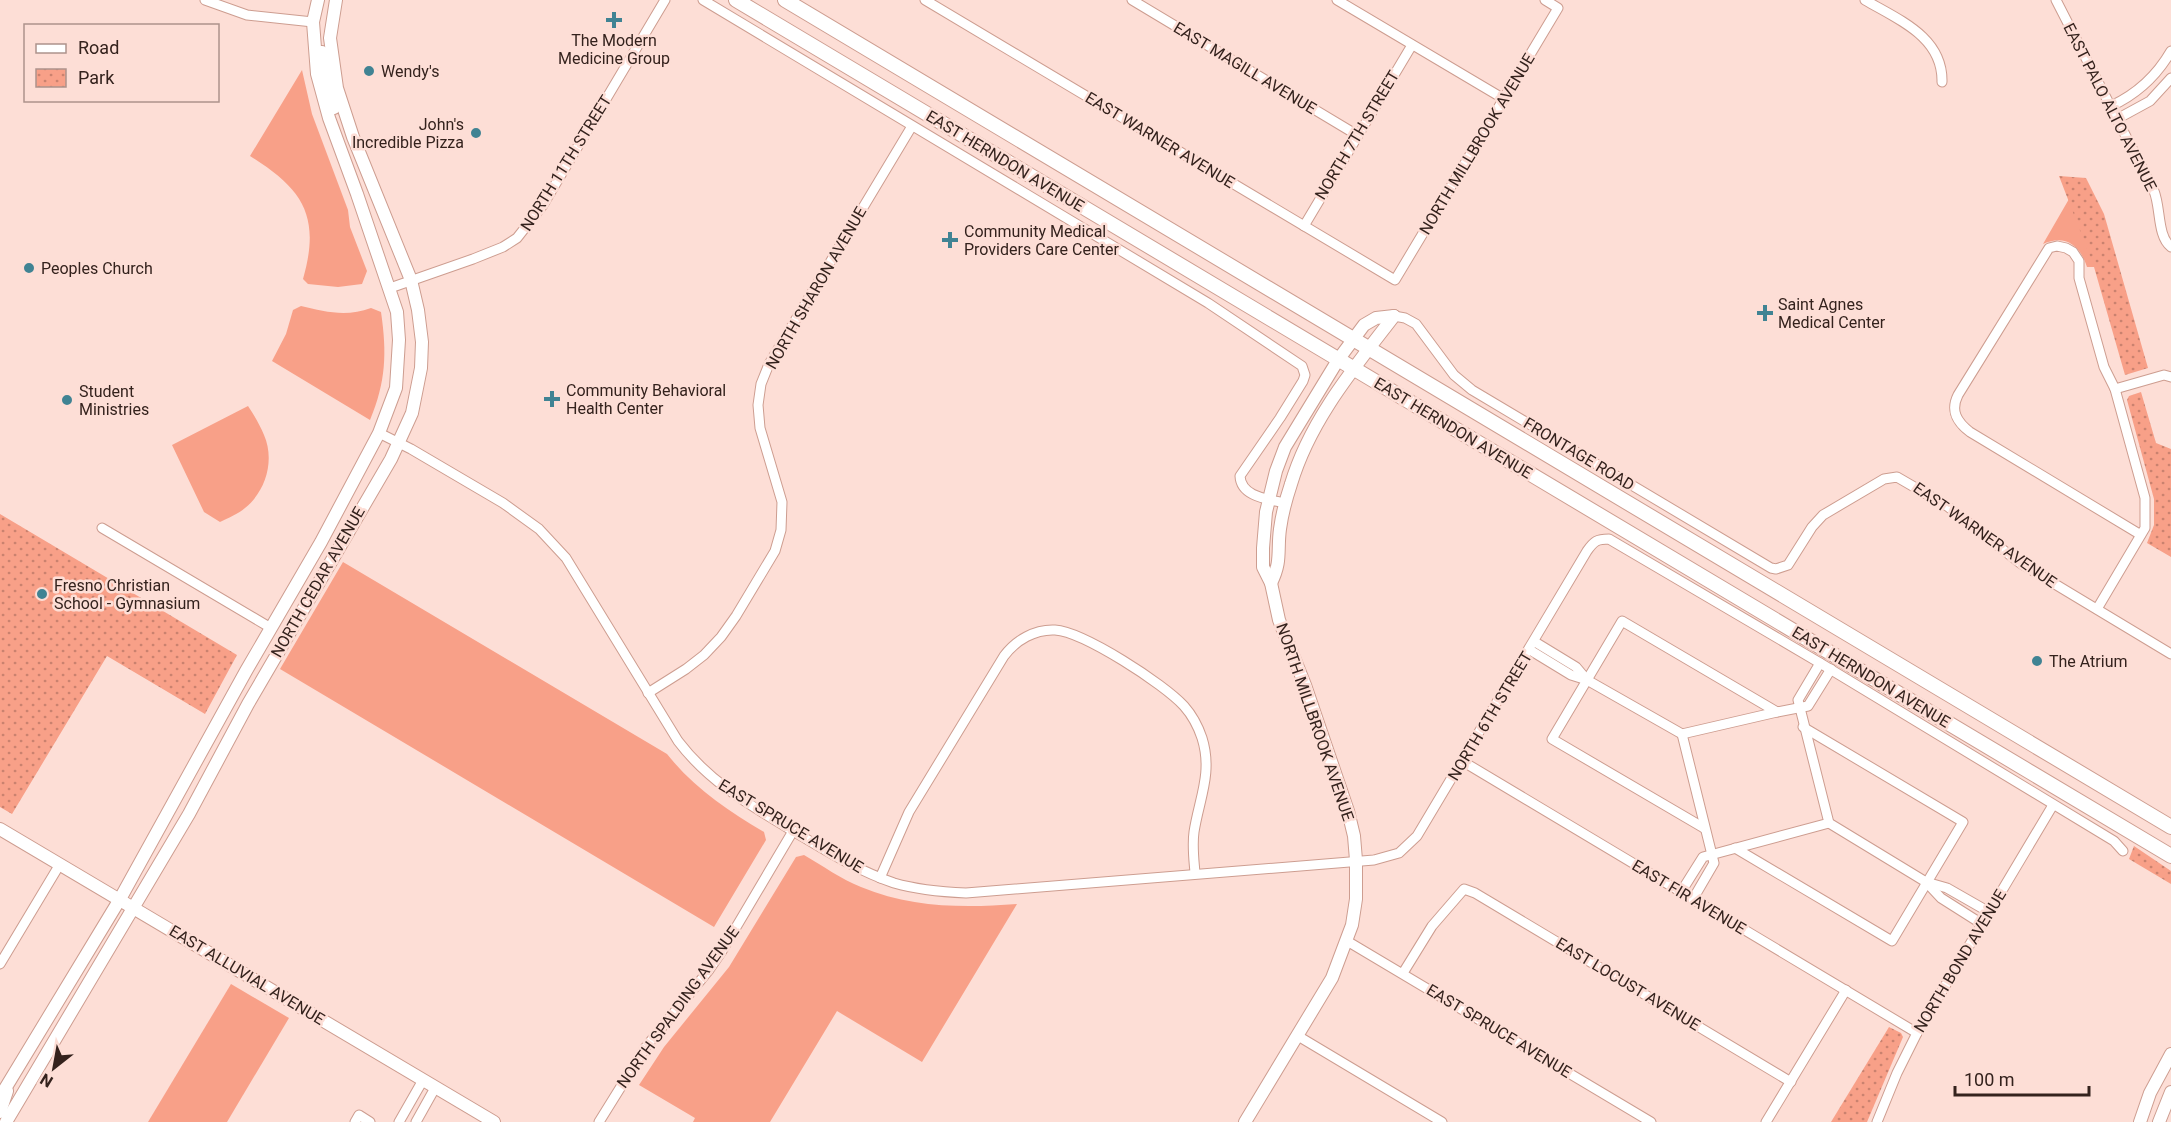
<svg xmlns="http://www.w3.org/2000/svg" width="2171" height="1122" font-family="Roboto,sans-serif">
	<defs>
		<pattern id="park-dots" width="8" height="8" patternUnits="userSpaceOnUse" patternTransform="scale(1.5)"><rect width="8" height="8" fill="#f8a088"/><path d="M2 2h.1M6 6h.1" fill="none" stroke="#ca826f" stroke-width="1.8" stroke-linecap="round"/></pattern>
	</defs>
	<rect width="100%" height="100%" fill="#fdded6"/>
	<g fill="#f8a088">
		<path d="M302 70 312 114 348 210 350 227 367 271 362 284 338 287 308 284 303 279C321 216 303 189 250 156Z"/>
		<path d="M2069 199 2095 267H2087C2080 245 2065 234 2043 244Z"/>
		<path d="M301 306C325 312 347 317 371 308L381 312C387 353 386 382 370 420L272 361 286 334 293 310Z"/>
		<path d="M248 406C254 415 260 425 264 435 275 460 266 491 245 508 238 514 228 518 220 522L204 512 172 445Z"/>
		<path d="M343 562 667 754C694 788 727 810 764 832L766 840 714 927 280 669Z"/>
		<path d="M804 855C823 866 841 879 861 887 912 908 964 908 1017 904L922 1062 837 1011 770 1122H693L695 1118 639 1085 664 1047 729 967 796 857Z"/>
		<path d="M231 984 289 1018 227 1122H148Z"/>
	</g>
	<g fill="url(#park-dots)">
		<path d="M2059 176 2086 178 2104 214 2148 368 2125 375 2094 267Z"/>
		<path d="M2141 392 2156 443 2171 449V557L2147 543 2154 525V499L2127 400 2129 396Z"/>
		<path d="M0 514 237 655 205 714 107 656 12 814 0 807Z"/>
		<path d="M2134 846 2171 871V884L2129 859Z"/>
		<path d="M1889 1027 1901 1033 1903 1037 1867 1122H1831Z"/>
	</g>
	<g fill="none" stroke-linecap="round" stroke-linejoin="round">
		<defs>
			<g id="street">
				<path d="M205 0 247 15 313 22"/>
				<path d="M703 0 1208 303 1302 366 1305 375 1303 381 1280 418 1240 476C1241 497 1268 499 1285 503"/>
				<path d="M925 0 1395 280 1558 8 1545 0"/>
				<path d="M1132 0 1357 135"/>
				<path d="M1337 0 1504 99"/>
				<path d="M1865 0C1899 20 1943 37 1942 82"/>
				<path d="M2056 0 2154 191C2161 208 2157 236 2171 247"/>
				<path d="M2111 106C2137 94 2156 77 2171 51"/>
				<path d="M2117 119 2150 101 2171 78"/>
				<path d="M1304 226 1412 45"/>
				<path d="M390 288 473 259 503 247 517 238 543 205 665 0"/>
				<path d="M1394 316 1405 318 1416 324 1454 375 1472 390 1771 568 1776 569 1788 565 1812 527 1823 515 1884 479 1897 477 1947 506 2020 563 2171 654"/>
				<path d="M2115 389 2164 375 2171 377"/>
				<path d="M379 433 411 449 503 503 539 529 566 558 678 741C709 782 750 805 793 831 825 850 858 871 894 883 918 890 942 892 966 893L1374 860 1399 853 1417 836 1587 551C1594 541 1597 539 1609 539L1820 663 2114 841 2123 851"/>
				<path d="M102 528 271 628"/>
				<path d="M2097 609 2145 528V498L2115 389 2104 367 2079 278V261L2073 252 2066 248 2057 246 2049 248 1958 395C1950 411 1957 422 1970 432L2141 535"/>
				<path d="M1535 642 1576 667 1587 680"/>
				<path d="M1530 650 1571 675 1587 680 1682 734"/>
				<path d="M648 693 686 669 704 655 721 637 736 616 775 551 781 530 782 502 760 428 758 405 761 384 769 364 912 126"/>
				<path d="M1462 761 1917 1033"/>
				<path d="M1829 823 1926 882 1941 898 1982 924"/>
				<path d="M1704 828 1552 739 1622 621 1777 712"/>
				<path d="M1735 848 1892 941 1963 822 1803 727"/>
				<path d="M880 878 909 812 1004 656C1016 640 1035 629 1055 630 1084 632 1164 684 1184 706 1192 715 1198 726 1202 738 1213 773 1199 799 1194 832 1192 846 1194 860 1195 873"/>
				<path d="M1926 882 1947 888 1989 912"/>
				<path d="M1681 892 1703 857 1829 823 1798 700 1820 663"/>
				<path d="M1693 899 1714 863 1682 734 1777 712 1808 706 1831 669"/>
				<path d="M1347 941 1651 1122"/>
				<path d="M0 964 60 864"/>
				<path d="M1403 973 1432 926 1464 889 1475 893 1791 1082"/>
				<path d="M1298 1036 1442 1122"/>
				<path d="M355 1122 359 1115 370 1122"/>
				<path d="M399 1122 423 1080"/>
				<path d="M416 1122 435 1088"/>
				<path d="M599 1122 645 1048 709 970 722 951 793 831"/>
				<path d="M1766 1122 1846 990"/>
				<path d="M1877 1122 1897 1073 1917 1033 2053 805"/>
			</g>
			<g id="secondary">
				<path d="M322 52 325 74 334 108"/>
				<path d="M1271 583C1282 561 1277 551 1280 529 1282 514 1286 499 1291 484 1310 420 1354 368 1394 316"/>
				<path d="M0 829 494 1122"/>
				<path d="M0 1097 120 899 246 671 321 542 379 433 396 388 399 340 397 312 357 194 329 118 317 74 313 22 318 0"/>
				<path d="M0 1112 7 1091"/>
				<path d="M6 1122 189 814 248 704 391 459 412 413 421 368 422 342 418 310 411 280 353 137 337 88 330 38 336 0"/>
				<path d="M1245 1122 1332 978 1352 925 1356 899V860L1354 836 1348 811 1305 685 1279 620 1271 583 1263 567V548L1266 512 1276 471 1285 447 1338 360 1364 325 1376 318 1394 316"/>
				<path d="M2140 1122 2150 1093 2171 1054"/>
				<path d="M2159 1122 2171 1092"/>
			</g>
			<g id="primary">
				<path d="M736 0 2171 856"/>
				<path d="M785 0 2171 827"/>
			</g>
		</defs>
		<use href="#street" stroke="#cd9d90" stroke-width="11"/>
		<use href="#secondary" stroke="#cd9d90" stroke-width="14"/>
		<use href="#primary" stroke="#cd9d90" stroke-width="16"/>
		<use href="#street" stroke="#fff" stroke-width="9"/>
		<use href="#secondary" stroke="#fff" stroke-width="12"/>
		<use href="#primary" stroke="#fff" stroke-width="14"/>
	</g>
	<g fill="#408393" stroke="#fdded6" stroke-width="2">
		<path d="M611 11h6v6h6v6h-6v6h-6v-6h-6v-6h6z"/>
		<circle cx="369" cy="71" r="6"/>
		<circle cx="476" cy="133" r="6"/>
		<path d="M947 231h6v6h6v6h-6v6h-6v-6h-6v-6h6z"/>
		<circle cx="29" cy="268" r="6"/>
		<path d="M1762 304h6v6h6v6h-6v6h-6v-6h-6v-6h6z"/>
		<path d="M549 390h6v6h6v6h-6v6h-6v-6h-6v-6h6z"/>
		<circle cx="67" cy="400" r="6"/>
		<circle cx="42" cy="594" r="6"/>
		<circle cx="2037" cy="661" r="6"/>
	</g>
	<g text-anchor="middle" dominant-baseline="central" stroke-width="5" stroke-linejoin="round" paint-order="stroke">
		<g font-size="16" fill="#34221d" stroke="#fdded6" text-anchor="start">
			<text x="614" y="40" text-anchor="middle">The Modern<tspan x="614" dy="18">Medicine Group</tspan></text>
			<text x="381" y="71">Wendy's</text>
			<text x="464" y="124" text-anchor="end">John's<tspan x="464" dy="18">Incredible Pizza</tspan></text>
			<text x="964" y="231">Community Medical<tspan x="964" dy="18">Providers Care Center</tspan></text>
			<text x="41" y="268">Peoples Church</text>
			<text x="1778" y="304">Saint Agnes<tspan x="1778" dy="18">Medical Center</tspan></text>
			<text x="566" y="390">Community Behavioral<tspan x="566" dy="18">Health Center</tspan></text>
			<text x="79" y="391">Student<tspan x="79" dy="18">Ministries</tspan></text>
			<text x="54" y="585">Fresno Christian<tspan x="54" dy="18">School - Gymnasium</tspan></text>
			<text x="2049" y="661">The Atrium</text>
		</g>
		<g font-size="16" fill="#34221d" stroke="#fdded6">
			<text transform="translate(1245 68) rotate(31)">EAST MAGILL AVENUE</text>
			<text transform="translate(2110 107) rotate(63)">EAST PALO ALTO AVENUE</text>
			<text transform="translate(1357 135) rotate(-59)">NORTH 7TH STREET</text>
			<text transform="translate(1160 140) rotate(31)">EAST WARNER AVENUE</text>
			<text transform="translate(1477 144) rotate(-59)">NORTH MILLBROOK AVENUE</text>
			<text transform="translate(1005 161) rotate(31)">EAST HERNDON AVENUE</text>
			<text transform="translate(566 163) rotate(-58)">NORTH 11TH STREET</text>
			<text transform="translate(816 288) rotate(-60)">NORTH SHARON AVENUE</text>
			<text transform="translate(1453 428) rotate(31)">EAST HERNDON AVENUE</text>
			<text transform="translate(1579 454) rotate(31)">FRONTAGE ROAD</text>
			<text transform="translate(1985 535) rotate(35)">EAST WARNER AVENUE</text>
			<text transform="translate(318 582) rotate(-60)">NORTH CEDAR AVENUE</text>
			<text transform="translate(1871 677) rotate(31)">EAST HERNDON AVENUE</text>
			<text transform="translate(1490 716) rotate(-59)">NORTH 6TH STREET</text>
			<text transform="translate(1315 722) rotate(71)">NORTH MILLBROOK AVENUE</text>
			<text transform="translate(791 826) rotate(31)">EAST SPRUCE AVENUE</text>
			<text transform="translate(1689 897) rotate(31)">EAST FIR AVENUE</text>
			<text transform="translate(1960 961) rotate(-59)">NORTH BOND AVENUE</text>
			<text transform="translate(247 975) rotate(31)">EAST ALLUVIAL AVENUE</text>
			<text transform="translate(1628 984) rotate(31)">EAST LOCUST AVENUE</text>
			<text transform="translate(678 1007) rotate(-54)">NORTH SPALDING AVENUE</text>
			<text transform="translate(1499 1031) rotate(31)">EAST SPRUCE AVENUE</text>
		</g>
	</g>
	<rect x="24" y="24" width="195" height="78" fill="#fdded6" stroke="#ad938c" stroke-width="1.5"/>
	<rect x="36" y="44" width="30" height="9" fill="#ffffff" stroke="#ad938c" stroke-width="1.5"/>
	<text x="78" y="54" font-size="18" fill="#34221d">Road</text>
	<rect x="36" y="69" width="30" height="18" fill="url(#park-dots)" stroke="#ad938c" stroke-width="1.5"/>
	<text x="78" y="84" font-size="18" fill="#34221d">Park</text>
	<g transform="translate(54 1068) rotate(211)" stroke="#fdded6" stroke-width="4.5" paint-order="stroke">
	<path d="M0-4.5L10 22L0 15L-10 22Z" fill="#34221d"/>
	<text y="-9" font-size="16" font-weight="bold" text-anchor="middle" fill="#34221d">N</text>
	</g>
	<path d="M1955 1086v9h134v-9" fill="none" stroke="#34221d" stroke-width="3"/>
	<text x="1964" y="1086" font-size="18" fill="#34221d" stroke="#fdded6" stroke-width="4.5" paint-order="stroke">100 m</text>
</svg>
